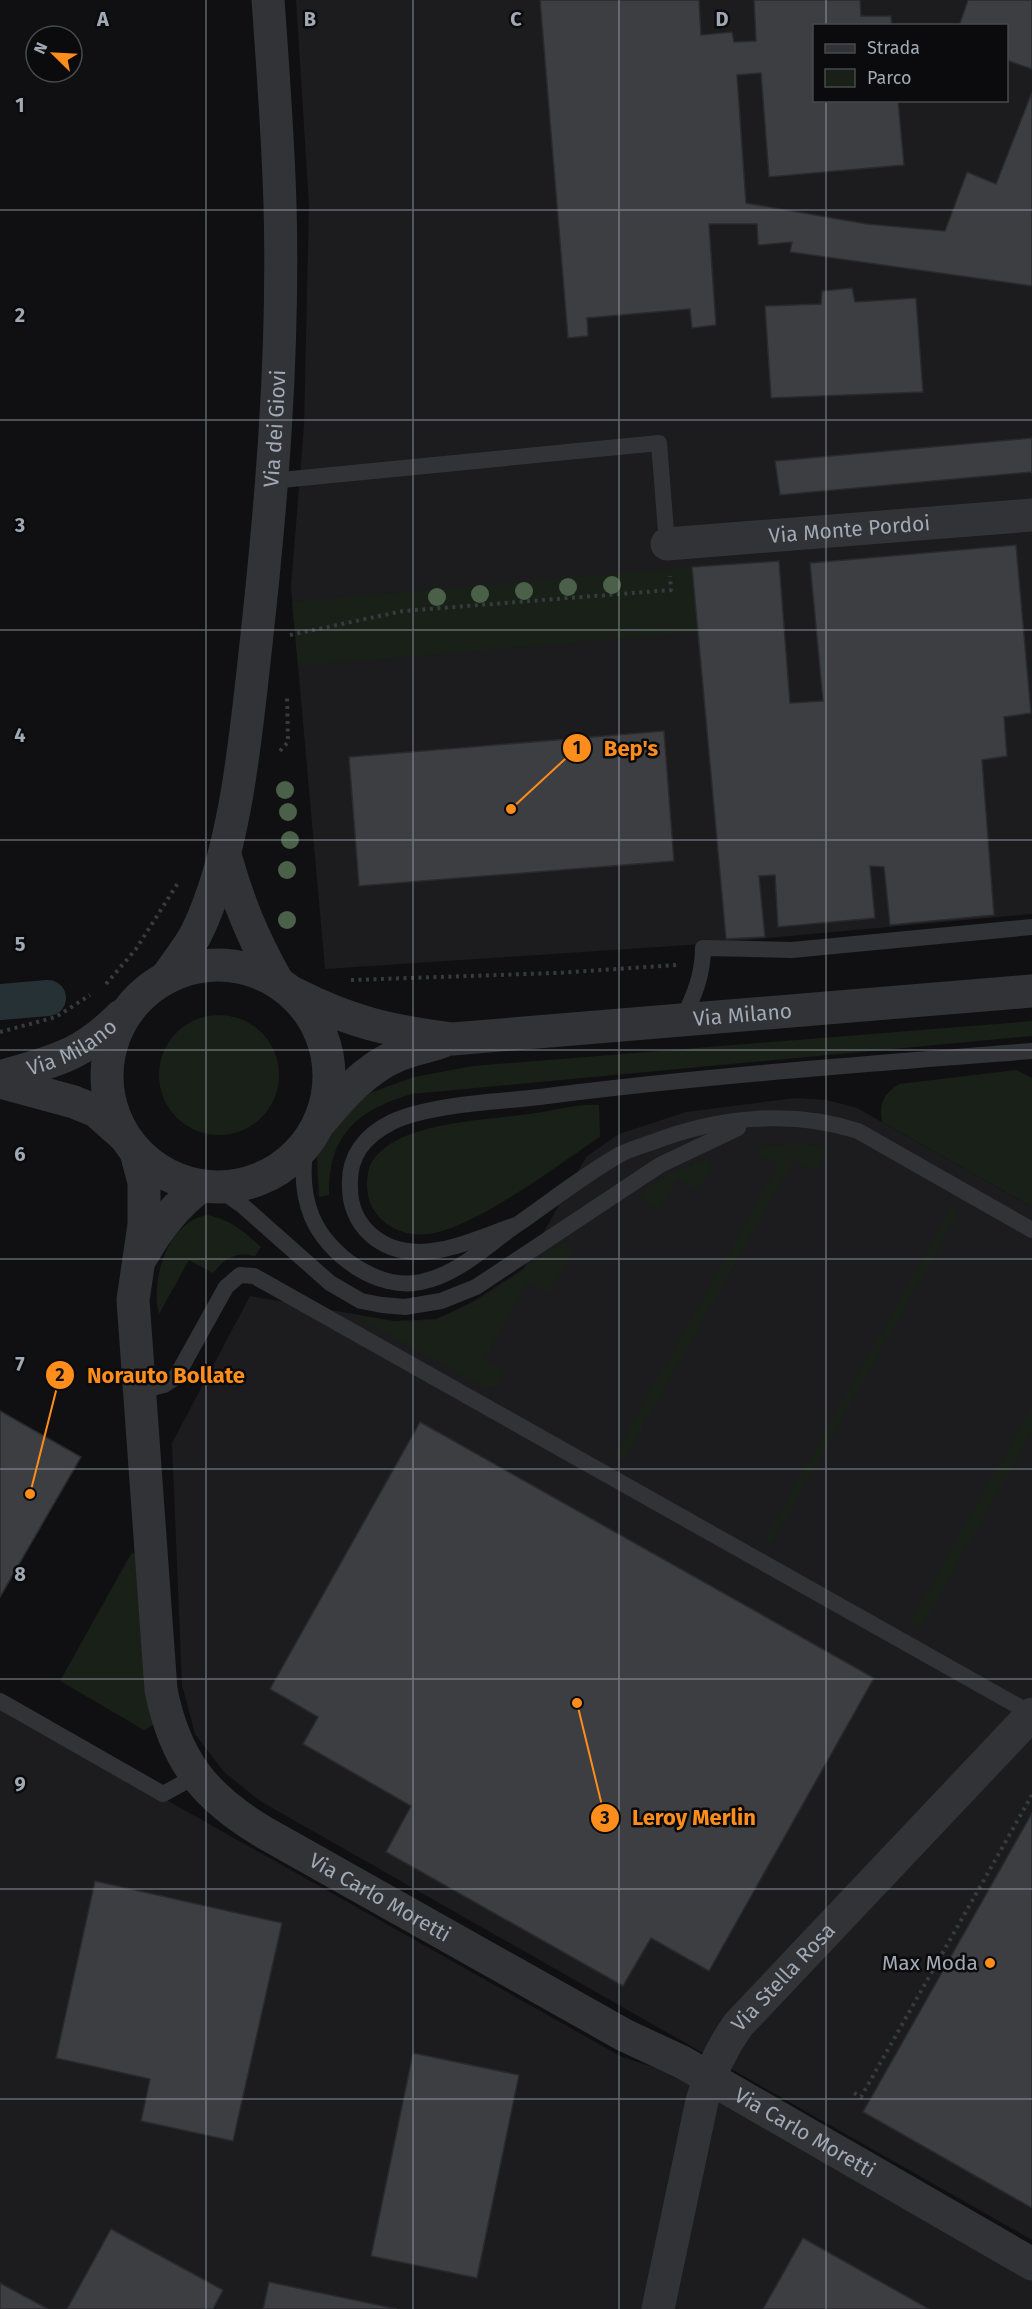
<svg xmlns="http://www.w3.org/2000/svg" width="1032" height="2309" font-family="'Fira Sans',sans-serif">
	<rect width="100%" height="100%" fill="#101012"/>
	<g fill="#1c1c1f" fill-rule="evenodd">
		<path d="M296 0H1032V914L703 944 325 969 291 587 304 425 309 206ZM814 26H1006V100H814Z"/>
		<path d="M796 1098 827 1100 857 1108 1032 1207V2240L260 1801 224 1772 195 1734 182 1685 172 1443 250 1296 394 1321 437 1319 474 1301 523 1269 586 1157 619 1134 686 1112Z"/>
		<path d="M0 1706 622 2057 672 2073 1032 2280V2309H0Z"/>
	</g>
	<g fill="#182018">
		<path d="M692 567 698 632 298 666 292 602Z"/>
		<circle cx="219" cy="1075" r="60"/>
		<path d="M1032 1021V1036L412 1094C357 1110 328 1135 329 1195L319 1197 317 1159 324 1137 329 1128 370 1093 414 1077 473 1066Z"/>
		<path d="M1016 1070 1032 1078V1207L882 1122C879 1104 883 1094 899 1084Z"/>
		<path d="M599 1105 600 1137C556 1166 485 1221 435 1233 403 1240 368 1222 367 1186 367 1173 369 1162 379 1153 410 1121 493 1120 536 1113 556 1110 579 1103 599 1105Z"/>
		<path d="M802 1144 824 1147 826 1151 815 1172 794 1160 624 1461 614 1455 778 1165 758 1154 762 1146Z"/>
		<path d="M706 1160 711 1168 698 1190 677 1178 659 1211 639 1199C650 1178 685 1167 706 1160Z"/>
		<path d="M952 1207 960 1211 771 1544 764 1540Z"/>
		<path d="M207 1215C228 1218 246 1233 261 1247L255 1256C236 1251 225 1258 213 1273L189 1260 159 1314C150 1280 168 1221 207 1215Z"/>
		<path d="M564 1241 572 1253 549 1293 528 1281 484 1360 505 1371 496 1386 483 1387 352 1314C379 1319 412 1327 439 1318 484 1303 525 1267 564 1241Z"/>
		<path d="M1032 1406V1432L921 1629 910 1622Z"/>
		<path d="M143 1551 158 1722 144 1730 60 1681 131 1554Z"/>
	</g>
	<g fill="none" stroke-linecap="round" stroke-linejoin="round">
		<path stroke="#263136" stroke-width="36" d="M0 1002 48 998"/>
	</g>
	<g fill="#3c3e42" stroke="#2a2a2e" stroke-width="1.5">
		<path d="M540 0H699L701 35 732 32 734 42 756 41 754 0H860L861 16H891L892 26H814V100H898L904 165 769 177 761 73 737 75 746 203 867 224 945 231 967 172 996 184 1032 92V286L790 252 792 242 758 245 757 224H709L716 325 692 328 690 309 587 318 588 336 568 338Z"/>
		<path d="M968 0H1032V69L1006 60V26H959Z"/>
		<path d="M852 288 855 302 916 298 923 392 771 398 765 306 821 304 822 291Z"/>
		<path d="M1032 438V475V472L780 495 775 461Z"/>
		<path d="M1016 545 1031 713 1004 717 1007 756 982 760 994 915 890 925 884 867 870 866 875 918 778 927 775 875 759 876 765 937 726 939 692 567 779 561 790 703 823 701 810 563Z"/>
		<path d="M664 731 674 861 359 886 349 757Z"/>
		<path d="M0 1411 81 1457 0 1597Z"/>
		<path d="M420 1422 874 1678 709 1971 651 1938 623 1986 386 1852 411 1806 303 1744 318 1717 270 1689Z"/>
		<path d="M1032 1813V2208L863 2112Z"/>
		<path d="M95 1881 282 1923 233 2141 141 2121 150 2079 56 2058Z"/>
		<path d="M413 2053 519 2075 477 2278 371 2256Z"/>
		<path d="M111 2229 223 2290 213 2309H67Z"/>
		<path d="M803 2238 929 2309H763Z"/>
		<path d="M269 2282 397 2309H263Z"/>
		<path d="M0 2283 48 2309H0Z"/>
	</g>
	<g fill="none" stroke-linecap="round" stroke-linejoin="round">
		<g stroke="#373a3e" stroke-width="4" stroke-dasharray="3 4.5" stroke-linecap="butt">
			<path d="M290 635 403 611 671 590 670 576"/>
			<path d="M280 751 288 742 287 696"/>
			<path d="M351 980 556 973 676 965"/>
			<path d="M106 984 136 949 178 883"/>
			<path d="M0 1032 56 1017 90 995"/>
			<path d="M854 2093 861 2097 1032 1795"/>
		</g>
		<g stroke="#313337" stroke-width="16">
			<path d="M271 481 659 443 667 544"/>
			<path d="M682 1021C694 996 703 975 703 948L792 950 1032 927"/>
			<path d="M306 1145C302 1169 302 1193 312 1217 328 1255 378 1291 421 1282 459 1274 487 1245 518 1224 551 1201 584 1175 619 1155 630 1149 642 1146 653 1142 718 1117 791 1109 858 1131L1032 1230"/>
			<path d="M217 1188 243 1206 330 1283 361 1301 382 1305 405 1307 441 1301 476 1287 660 1165 738 1128"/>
			<path d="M516 1225C471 1240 412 1272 370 1234 357 1222 350 1205 350 1188 348 1156 364 1136 392 1122 430 1104 497 1102 540 1097 703 1076 868 1064 1032 1051"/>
			<path d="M140 1391 164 1385 176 1377 226 1287 240 1275 254 1276 1032 1714"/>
			<path d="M0 1701 163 1794 196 1776"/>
		</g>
		<g stroke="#313337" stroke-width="33">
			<path id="s1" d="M667 544 1032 515"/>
			<path d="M225 855C238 902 253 938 277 981"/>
			<path id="s2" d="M166 978C176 963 189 948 197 932 236 851 246 734 256 644 272 499 284 351 280 205 278 136 273 68 268 0"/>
			<path id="s3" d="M136 1152 144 1182V1225L133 1300 161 1690C175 1760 204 1797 265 1833L624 2035 682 2062 1032 2264"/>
			<path d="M142 1256C158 1228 175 1206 201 1186"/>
			<path id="s4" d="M658 2309 702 2101C710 2073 721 2049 738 2025L1032 1714"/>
		</g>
		<g stroke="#313337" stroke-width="33">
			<circle cx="218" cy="1076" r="111"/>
			<path id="s5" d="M293 993C350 1022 389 1031 452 1039L1032 991"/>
			<path id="s6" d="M0 1077C54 1061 80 1057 121 1016"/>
			<path d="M0 1082 74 1102 96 1111 123 1135"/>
			<path d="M322 1120C343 1095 366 1069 396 1056 410 1050 427 1047 441 1042"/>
		</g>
	</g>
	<g fill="#4a6048">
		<circle cx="612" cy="585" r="9"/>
		<circle cx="568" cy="587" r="9"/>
		<circle cx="524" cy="591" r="9"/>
		<circle cx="480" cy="594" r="9"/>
		<circle cx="437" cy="597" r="9"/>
		<circle cx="285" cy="790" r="9"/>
		<circle cx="288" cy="812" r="9"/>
		<circle cx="290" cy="840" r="9"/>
		<circle cx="287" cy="870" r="9"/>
		<circle cx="287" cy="920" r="9"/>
	</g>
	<path fill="none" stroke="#a0a9b4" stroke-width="1.5" stroke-opacity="0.55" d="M206 0V2309M413 0V2309M619 0V2309M826 0V26M826 100V2309M0 210H1032M0 420H1032M0 630H1032M0 840H1032M0 1050H1032M0 1259H1032M0 1469H1032M0 1679H1032M0 1889H1032M0 2099H1032"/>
	<circle fill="#ff8d1b" stroke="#0b0b0d" stroke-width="2" cx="990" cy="1963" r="6"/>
	<g text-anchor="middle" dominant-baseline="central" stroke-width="5" stroke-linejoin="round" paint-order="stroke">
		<g font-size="21" fill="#a0a9b4" stroke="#0b0b0d">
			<text stroke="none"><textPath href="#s2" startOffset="567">Via dei Giovi</textPath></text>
			<text stroke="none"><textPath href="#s1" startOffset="183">Via Monte Pordoi</textPath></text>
			<text stroke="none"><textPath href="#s5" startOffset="458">Via Milano</textPath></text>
			<text stroke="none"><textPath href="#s6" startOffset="78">Via Milano</textPath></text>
			<text stroke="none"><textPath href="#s3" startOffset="856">Via Carlo Moretti</textPath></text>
			<text stroke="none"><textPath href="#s4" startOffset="363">Via Stella Rosa</textPath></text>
			<text stroke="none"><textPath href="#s3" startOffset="1342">Via Carlo Moretti</textPath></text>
		</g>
		<g font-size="21" fill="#a0a9b4" stroke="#0b0b0d" text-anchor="end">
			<text x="978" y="1963">Max Moda</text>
		</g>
	</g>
	<g font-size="20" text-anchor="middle" font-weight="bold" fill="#a0a9b4" stroke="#0b0b0d" stroke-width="5" stroke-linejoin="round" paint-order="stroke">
		<text x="103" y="26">A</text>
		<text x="310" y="26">B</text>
		<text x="516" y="26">C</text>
		<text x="722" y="26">D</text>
		<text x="20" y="112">1</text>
		<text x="20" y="322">2</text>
		<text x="20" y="532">3</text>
		<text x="20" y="742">4</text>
		<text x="20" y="951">5</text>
		<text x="20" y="1161">6</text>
		<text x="20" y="1371">7</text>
		<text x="20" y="1581">8</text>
		<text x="20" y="1791">9</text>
	</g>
	<path fill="none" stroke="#ff8d1b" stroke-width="2" d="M511 809L577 748M30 1494L60 1375M577 1703L605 1818"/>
	<g fill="#ff8d1b" stroke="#0b0b0d" stroke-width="2">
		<circle cx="511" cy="809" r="6"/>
		<circle cx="30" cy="1494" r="6"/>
		<circle cx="577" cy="1703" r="6"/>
		<circle cx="577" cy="748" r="15"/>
		<circle cx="60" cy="1375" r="15"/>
		<circle cx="605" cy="1818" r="15"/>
	</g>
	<g font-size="18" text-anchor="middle" font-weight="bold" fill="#111">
		<text x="577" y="754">1</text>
		<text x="60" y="1381">2</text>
		<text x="605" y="1824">3</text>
	</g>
	<g font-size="22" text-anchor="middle" font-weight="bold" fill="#ff8d1b" stroke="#0b0b0d" stroke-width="5" stroke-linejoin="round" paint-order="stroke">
		<text x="631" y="756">Bep's</text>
		<text x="166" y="1383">Norauto Bollate</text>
		<text x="694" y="1825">Leroy Merlin</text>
	</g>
	<rect x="813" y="24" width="195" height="78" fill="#0b0b0d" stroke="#474a50" stroke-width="1.5"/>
	<rect x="825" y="44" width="30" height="9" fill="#313337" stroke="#474a50" stroke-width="1.5"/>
	<text x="867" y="54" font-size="18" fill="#a0a9b4">Strada</text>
	<rect x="825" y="69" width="30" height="18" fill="#182018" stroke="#474a50" stroke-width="1.5"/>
	<text x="867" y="84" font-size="18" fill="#a0a9b4">Parco</text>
	<g transform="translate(54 54) rotate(294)"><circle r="28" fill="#0b0b0d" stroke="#474a50" stroke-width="1.5"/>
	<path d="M0-4.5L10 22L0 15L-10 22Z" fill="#ff8d1b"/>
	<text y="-9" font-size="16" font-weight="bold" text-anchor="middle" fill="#a0a9b4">N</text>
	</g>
</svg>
